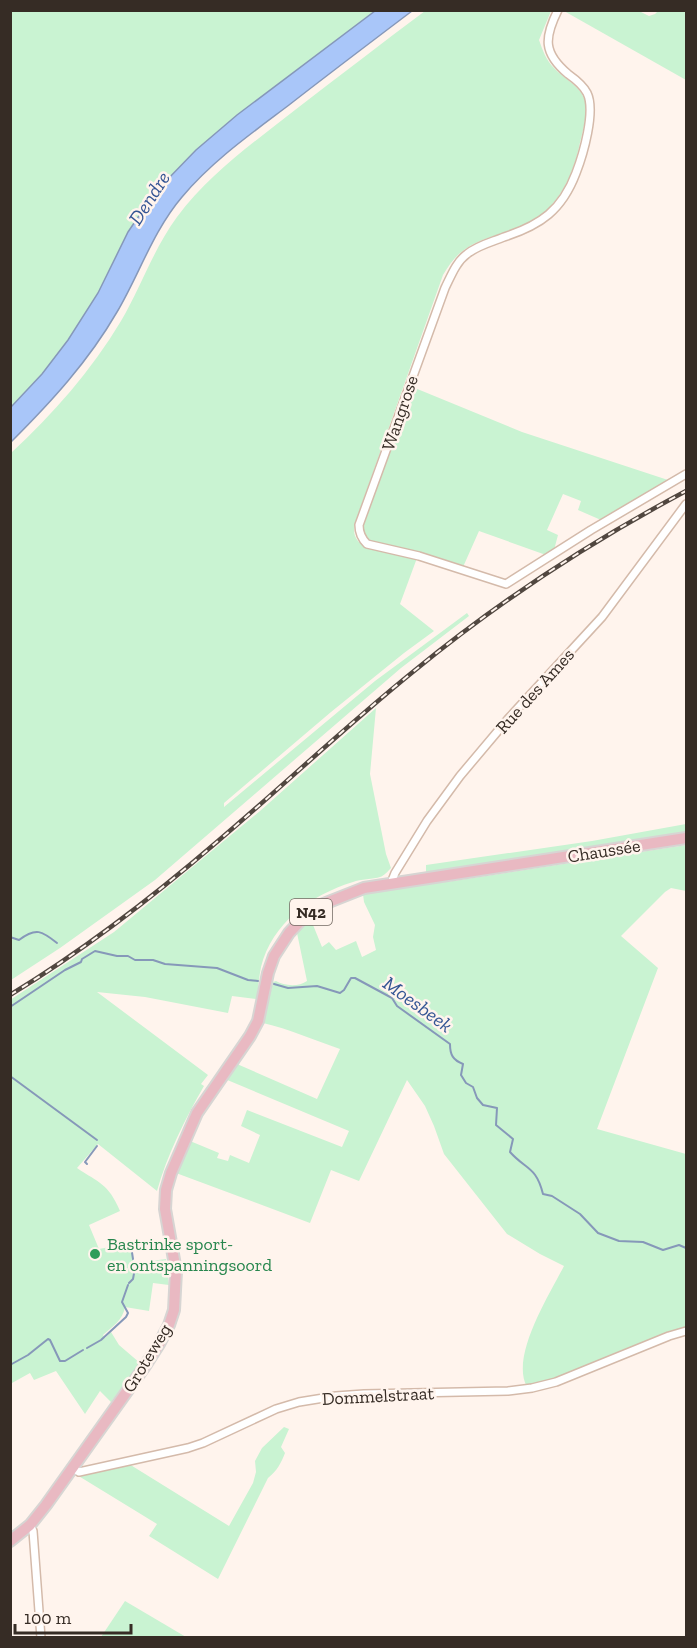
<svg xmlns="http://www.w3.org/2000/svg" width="697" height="1648" font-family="'Zilla Slab',serif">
	<rect width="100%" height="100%" fill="#fff4ed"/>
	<g fill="#c9f3d2">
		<path d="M10 11H375L196 150 165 182 153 195 128 232 98 293 68 340 42 374 11 407Z"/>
		<path d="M425 11H551L539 40C543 51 546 60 554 68 564 79 581 86 585 101 588 115 582 133 579 147 571 182 554 214 519 228 499 235 476 239 460 253 453 259 448 267 443 275L355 523C354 530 353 535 358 541 364 549 405 555 417 558L400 604 434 631 404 653 331 712 224 803V807L375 681 467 613 469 616 401 668 155 880 60 948 11 980V453C53 414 91 371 121 321 141 287 154 248 177 217 210 173 253 143 295 110 338 77 382 43 425 11Z"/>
		<path d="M564 11H639L649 16 655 14 658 11H686V80Z"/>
		<path d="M410 386 522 432 668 480 601 520 578 510 581 501 563 494 547 530 558 535 554 550 546 555 479 531 463 567 368 542 364 535 363 523Z"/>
		<path d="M376 708 370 774 386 854 391 868C388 871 384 876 380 877 374 879 360 879 353 882 311 895 272 923 261 967 259 977 258 988 257 999L232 996 228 1013 145 997 97 992 208 1075 201 1084 204 1086C185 1119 167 1155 157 1191L98 1144 77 1168C99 1183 108 1183 120 1211L89 1225 99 1249 131 1243 133 1261 136 1263 166 1259 169 1285 153 1283 149 1311 125 1307C123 1320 112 1327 103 1335L105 1338 111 1332 119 1345 140 1363 111 1402 100 1391 85 1414 56 1371 34 1380 30 1373 12 1383 11 1377 10 1000 114 932 260 811Z"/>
		<path d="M686 824V832L426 872V865L592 841Z"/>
		<path d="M686 845V891L671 888 665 892 621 936 658 968 597 1129 686 1154V1330L567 1376 527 1387C510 1357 549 1295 564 1266L540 1254 507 1234 444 1154 434 1126 425 1106 407 1080 359 1181 331 1170 310 1223 176 1173 190 1141 219 1153 217 1158 228 1161 230 1155 249 1163 260 1135 241 1126 247 1110 342 1147 349 1131 225 1079 237 1064 317 1099 340 1049C314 1040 289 1029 263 1023L273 982 276 981C284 986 299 987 307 981L297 933 311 920 322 947 329 942 336 950 356 941 362 957 376 950 373 937 375 925 364 902 363 894 388 889 453 881Z"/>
		<path d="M284 1427 289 1429 281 1447 285 1453C281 1463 277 1471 268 1478L218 1579 149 1536 157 1524 77 1475 129 1464 229 1526 253 1483 256 1472 255 1461 262 1448Z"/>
		<path d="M125 1601 186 1637H101Z"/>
	</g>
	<path fill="#a9c6f9" stroke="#8698b9" stroke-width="1.5" d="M375 11H412C371 42 330 73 289 105 252 133 212 161 182 197 153 231 139 275 117 312 88 362 51 402 11 442V407L42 374 68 340 98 293 128 232 153 195 165 182 196 150 237 115Z"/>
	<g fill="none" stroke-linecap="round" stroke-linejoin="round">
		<g stroke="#8698b9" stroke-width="2">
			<path d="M10 937 19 940C36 927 42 931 57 943"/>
			<path d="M274 984 288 988 317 986 340 993 344 990 351 978H355L392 998 397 1006 450 1044C450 1055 453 1060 463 1064L461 1075 466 1083 473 1087 477 1098 483 1105 497 1108 496 1125 513 1139 510 1152C526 1170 536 1166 543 1194L552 1196 580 1214 598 1233 619 1241 643 1242 663 1250 679 1245 686 1248"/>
			<path d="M10 1007 65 970 81 962 82 959 95 951 117 956H128L135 960H153L165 964 217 968 248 980 258 981"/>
			<path d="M10 1076 97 1140"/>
			<path d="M87 1164 85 1162 97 1146"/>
			<path d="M131 1246 133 1259"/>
			<path d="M129 1283 133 1279 135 1268"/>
			<path d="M87 1348 101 1340 126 1317 128 1313 122 1302 128 1285"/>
			<path d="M10 1365 28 1355 48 1339 50 1340 60 1361H65L83 1350"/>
		</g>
		<defs>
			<g id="minor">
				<path d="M558 10C544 38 543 53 568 74 575 79 583 85 587 93 596 111 583 155 576 173 562 210 541 225 504 237 492 242 478 245 467 254 456 262 451 276 445 288L359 525C359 533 361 538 367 544L419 556 506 584 591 530 686 474"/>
				<path d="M391 883 395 873 427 821 460 776 508 719 602 617 686 504"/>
				<path d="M73 1468 79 1472 188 1448 203 1443 276 1409 299 1402 336 1396 364 1394 508 1391 532 1388 556 1382 669 1336 686 1331"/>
				<path d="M30 1525 33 1531 41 1638"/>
			</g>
			<path id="primary" d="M10 1541 30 1525 46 1505 145 1366 159 1344 169 1325 174 1310 176 1271 165 1209 166 1190 171 1173 197 1113 250 1036 258 1021 268 973 274 956 289 933 303 918 321 905 364 888 686 838"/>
		</defs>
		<use href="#minor" stroke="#d4baaa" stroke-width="10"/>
		<use href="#primary" stroke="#d7d5d3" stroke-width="14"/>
		<use href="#minor" stroke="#fff" stroke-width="7"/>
		<use href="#primary" stroke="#e9b9c2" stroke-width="10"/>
		<defs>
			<path id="rail" d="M10 995C84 950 153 897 218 841 284 785 347 725 414 671 498 602 590 542 686 491"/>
		</defs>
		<use href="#rail" stroke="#514740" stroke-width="4.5"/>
		<use href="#rail" stroke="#fff4ed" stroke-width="2" stroke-dasharray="7" stroke-linecap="butt"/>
	</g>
	<circle fill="#2e9e5b" stroke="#fff4ed" stroke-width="2" cx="95" cy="1254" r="6"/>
	<g text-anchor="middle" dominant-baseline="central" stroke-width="5" stroke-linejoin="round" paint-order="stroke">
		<rect fill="#fff4ed" stroke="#726861" stroke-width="1.5" x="290" y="899" width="42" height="26" rx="4.5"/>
		<g font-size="16" font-weight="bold" fill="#362c25">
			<text x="311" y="912">N42</text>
		</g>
		<g font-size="18" fill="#362c25" stroke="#fff4ed">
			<text transform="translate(400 413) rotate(-71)">Wangrose</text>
			<text transform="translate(535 691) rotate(-48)">Rue des Ames</text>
			<text transform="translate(604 851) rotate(-9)">Chaussée</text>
			<text transform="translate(147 1358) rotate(-59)">Groteweg</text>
			<text transform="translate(378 1396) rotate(-3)">Dommelstraat</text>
		</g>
		<g font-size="18" fill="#27864d" stroke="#fff4ed" text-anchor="start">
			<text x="107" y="1244">Bastrinke sport-<tspan x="107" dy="21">en ontspanningsoord</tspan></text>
		</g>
		<g font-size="20" font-style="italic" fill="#345594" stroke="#fff4ed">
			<text transform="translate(149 198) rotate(-57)">Dendre</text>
			<text transform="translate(418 1004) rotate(36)">Moesbeek</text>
		</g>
	</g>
	<rect width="697" height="1648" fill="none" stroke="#362c25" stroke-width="24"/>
	<path d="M15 1624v9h116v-9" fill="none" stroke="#362c25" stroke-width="3"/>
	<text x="24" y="1624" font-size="18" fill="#362c25" stroke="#fff4ed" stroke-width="4.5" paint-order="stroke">100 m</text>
</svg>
